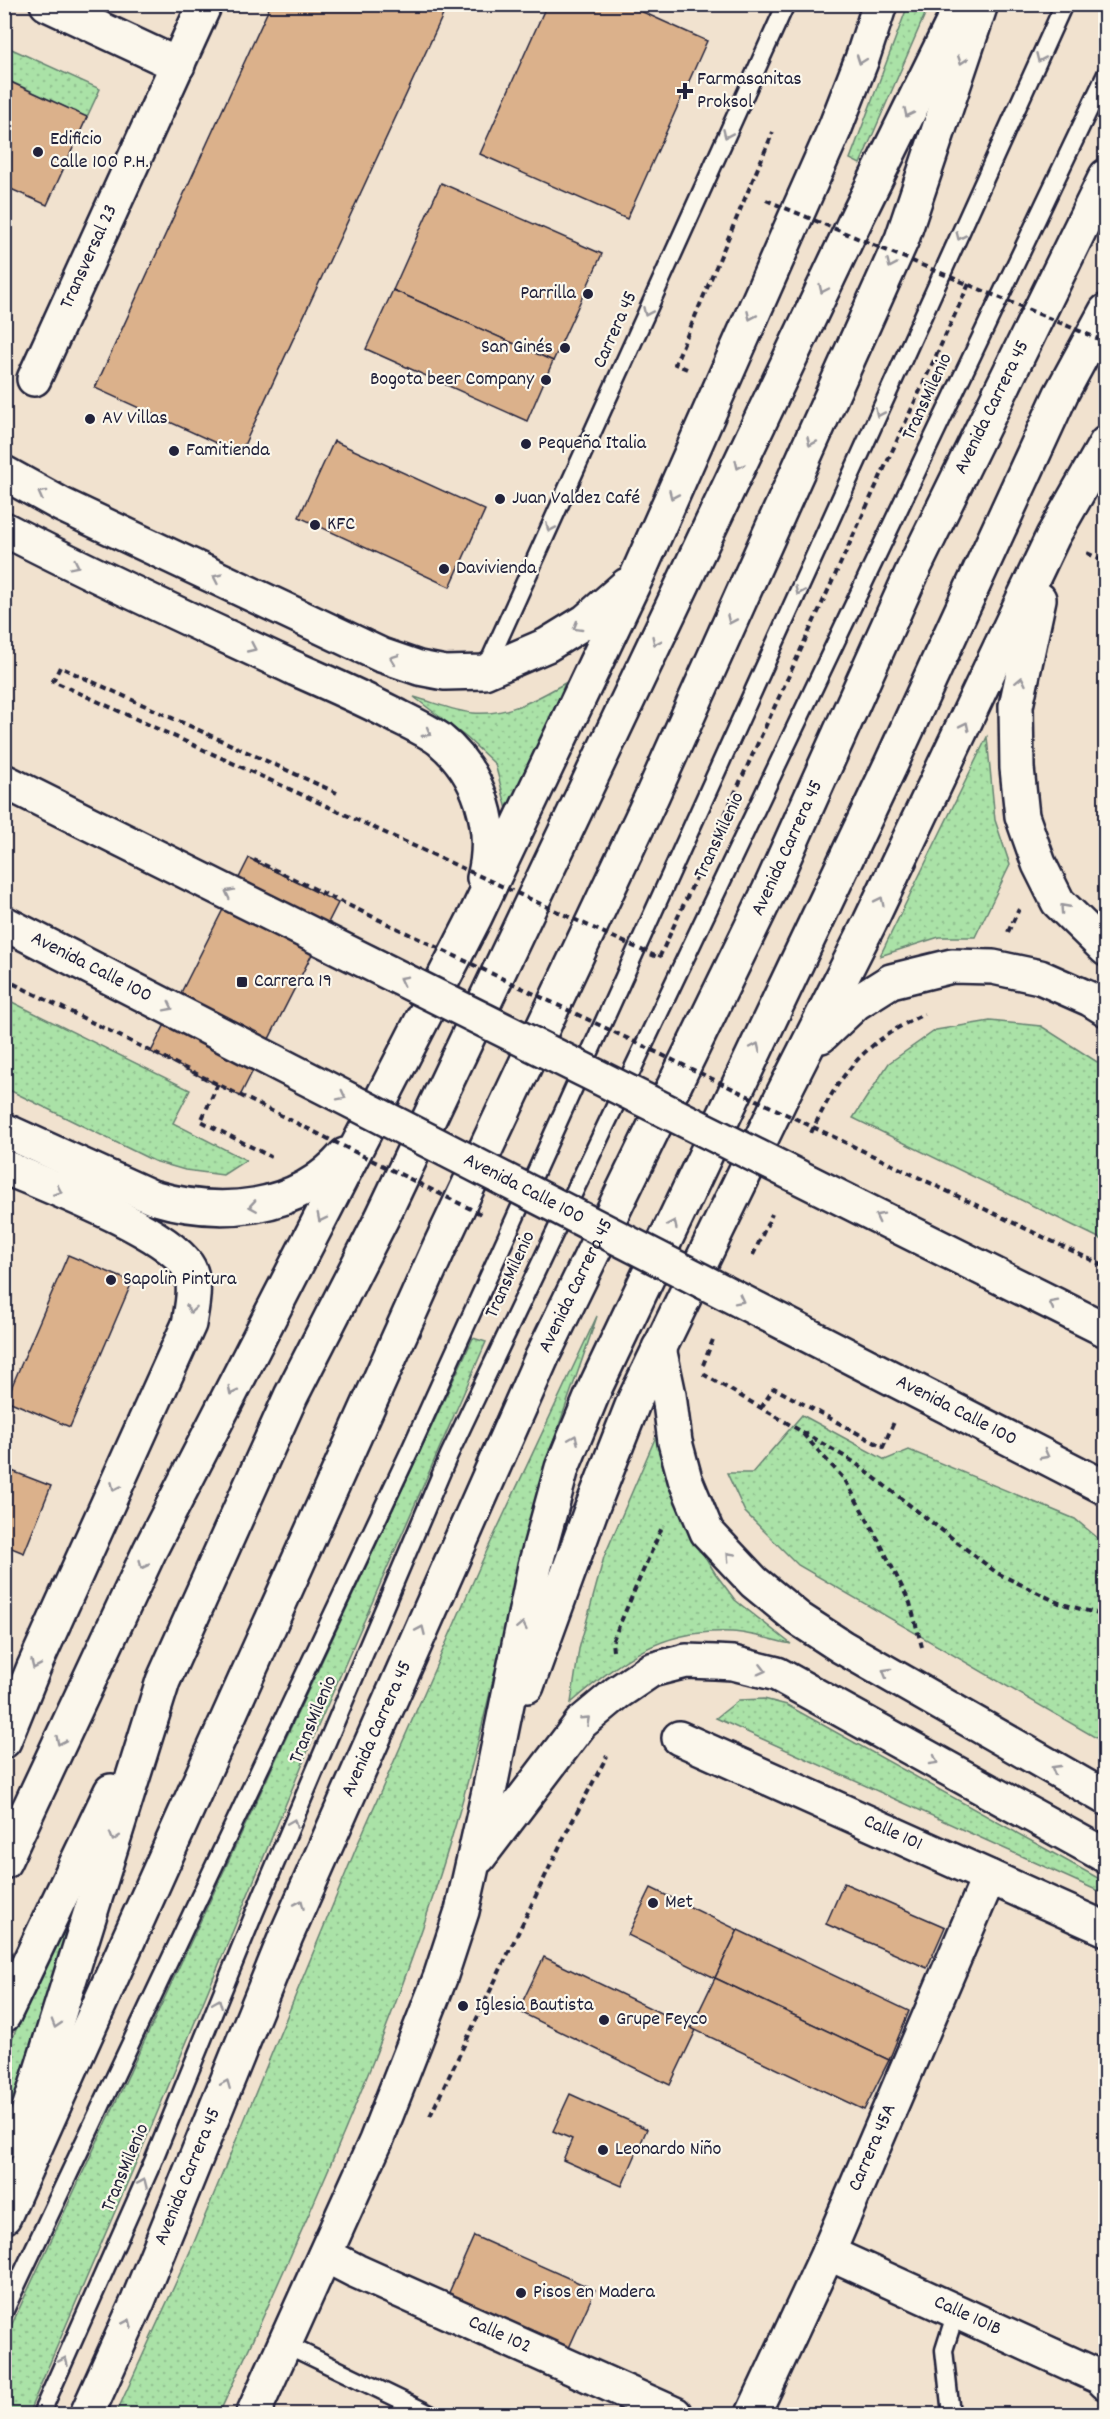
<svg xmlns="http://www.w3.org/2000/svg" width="1110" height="2419" font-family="Dekko,sans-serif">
	<defs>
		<pattern id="green-dots" width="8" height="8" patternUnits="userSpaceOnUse" patternTransform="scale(1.5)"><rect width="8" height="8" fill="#aae2a7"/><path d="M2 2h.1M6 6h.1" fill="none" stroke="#92c291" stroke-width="1.8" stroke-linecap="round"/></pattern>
	</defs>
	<rect width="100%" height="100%" fill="#f1e2cf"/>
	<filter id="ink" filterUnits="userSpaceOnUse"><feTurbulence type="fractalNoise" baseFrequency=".0167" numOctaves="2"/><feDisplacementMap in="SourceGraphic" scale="12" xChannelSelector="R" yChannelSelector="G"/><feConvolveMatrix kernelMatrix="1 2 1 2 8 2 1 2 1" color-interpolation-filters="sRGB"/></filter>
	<g filter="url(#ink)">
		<g fill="url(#green-dots)" stroke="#668271" stroke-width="1.5">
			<path d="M908 5H929L860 164 850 159Z"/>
			<path d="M5 46 100 89 87 117 5 79Z"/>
			<path d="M565 683 509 817 495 764 467 738 414 697C433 702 453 711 473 713 507 716 537 699 565 683Z"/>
			<path d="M987 737 995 820 1010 865 975 937H939L880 956Z"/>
			<path d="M4 998 190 1090 173 1123 246 1160 223 1175 185 1170 154 1161 5 1088Z"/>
			<path d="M990 1021 1041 1026 1105 1067V1241L853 1118 889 1063 936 1030Z"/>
			<path d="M597 1316C583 1359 567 1401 553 1443 515 1568 493 1698 456 1823 396 2028 307 2221 219 2414H116L193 2245 359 1841 483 1559Z"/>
			<path d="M473 1338 486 1342 319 1724 150 2130 28 2414H5V2339Z"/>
			<path d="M802 1415 885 1460 909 1450 1075 1519 1105 1544V1743L798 1565 745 1512 727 1473H752Z"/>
			<path d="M660 1427 670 1481 685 1524 715 1573 735 1600 791 1644C772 1640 751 1633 732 1632 662 1628 621 1660 571 1703L579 1649 604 1557Z"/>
			<path d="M764 1699 787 1705 1105 1882V1894L716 1718 739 1700Z"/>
			<path d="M66 1915 81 1920 5 2129V2055Z"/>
		</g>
		<g fill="#dbb18b" stroke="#22223b" stroke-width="1.5">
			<path d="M271 4H448L240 454 95 388Z"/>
			<path d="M547 4H625L707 41 627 219 480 154Z"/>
			<path d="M4 79 87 117 47 205 4 186Z"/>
			<path d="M441 183 602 254 553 361 393 290Z"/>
			<path d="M393 290 553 361 527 421 366 349Z"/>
			<path d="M334 441 485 510 450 587 299 517Z"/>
			<path d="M249 858 338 903 240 1096 151 1052Z"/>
			<path d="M68 1255 132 1282 70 1427 6 1400Z"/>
			<path d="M4 1468 51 1486 24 1553 4 1545Z"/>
			<path d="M844 1883 945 1927 927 1968 826 1924Z"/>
			<path d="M651 1888 738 1930 715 1978 628 1935Z"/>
			<path d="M738 1930 909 2011 889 2060 715 1978Z"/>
			<path d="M544 1957 696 2030 670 2085 518 2011Z"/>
			<path d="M715 1978 889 2060 864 2110 691 2028Z"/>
			<path d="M570 2094 647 2129 622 2186 563 2160 572 2139 553 2131Z"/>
			<path d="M474 2236 595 2290 568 2350 447 2297Z"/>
		</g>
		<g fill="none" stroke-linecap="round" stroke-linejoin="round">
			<defs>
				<g id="service">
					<path d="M486 668 786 4"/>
					<path d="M4 2312 410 1450 1064 4"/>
					<path d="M285 2344 430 2414"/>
					<path d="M41 2414 152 2164 254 1914 449 1455 1106 74"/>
					<path d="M951 2414 944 2350 956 2312"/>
				</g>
				<g id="minor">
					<path d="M47 4 178 65"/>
					<path id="s1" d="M34 379 205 4"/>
					<path id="s2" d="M679 1738 1106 1929"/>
					<path id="s3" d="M828 2253 1100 2377 1106 2383"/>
					<path id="s4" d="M325 2255 356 2271 675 2414"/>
					<path id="s5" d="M753 2414 828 2253 989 1877"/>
				</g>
				<g id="trunk">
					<path d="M4 473 62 505 381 655 419 668 445 673 484 672 547 645 586 621 627 585"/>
					<path d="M4 529C100 579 198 623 296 669 328 683 360 697 391 713 407 721 425 729 439 739 480 772 497 828 484 878"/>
					<path d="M1039 599 1016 706 1017 768 1022 816 1039 864 1058 902 1106 949"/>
					<path d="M821 1036 856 1003 891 981 952 966 993 967 1040 977 1090 999 1106 1009"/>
					<path d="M4 1130 152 1197C219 1217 296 1212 345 1155"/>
					<path d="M4 1167C48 1186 163 1229 187 1265 198 1281 192 1306 189 1324L34 1667 4 1741"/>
					<path d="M659 1348 669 1395 675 1442 685 1479 707 1532 754 1582 799 1619 842 1647 1106 1798"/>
					<path d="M527 1686 590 1513 634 1401 781 1098 870 922 1053 536 1106 443"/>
					<path d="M479 1857 581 1723 617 1693 651 1670 686 1661 715 1662 733 1663 777 1674 1106 1856"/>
					<path d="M4 1862 150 1550 475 917 637 576 835 128 862 59 880 4"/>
					<path d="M4 2015 111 1791"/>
					<path d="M19 2141 163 1681 291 1396 382 1218 858 215 962 4"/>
					<path d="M4 2217 439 1248 652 796 902 239 981 4"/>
					<path id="s6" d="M87 2414 138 2301 286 1936 542 1357 769 891 914 568 1106 176"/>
					<path d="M253 2414 376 2141 440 1978 462 1911 490 1787 535 1566 562 1468 595 1388 891 764 1061 394 1106 311"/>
				</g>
			</defs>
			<use href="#service" stroke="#22223b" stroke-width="21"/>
			<use href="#minor" stroke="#22223b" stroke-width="38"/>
			<use href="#trunk" stroke="#22223b" stroke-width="38"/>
			<g stroke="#22223b" stroke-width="4" stroke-dasharray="6 4.5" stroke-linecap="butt">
				<path d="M687 369 675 364 773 132"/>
				<path d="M1087 553 1106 562"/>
				<path d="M1008 932 1019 909"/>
				<path d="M218 1084 201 1121 271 1157"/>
				<path d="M811 1133C840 1073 863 1043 924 1014"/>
				<path d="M753 1255 772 1214"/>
				<path d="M703 1365 714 1337"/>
				<path d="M703 1374 854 1462 997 1573 1059 1603 1106 1616"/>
				<path d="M761 1408 774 1388 883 1447 894 1422"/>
				<path d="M803 1434 845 1480 879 1541 910 1603 922 1647"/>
				<path d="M613 1651 612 1642 663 1525"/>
				<path d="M430 2116 566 1833 607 1756"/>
			</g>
			<use href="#service" stroke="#fbf7ec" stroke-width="16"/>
			<use href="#minor" stroke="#fbf7ec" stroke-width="33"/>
			<use href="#trunk" stroke="#fbf7ec" stroke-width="33"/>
			<defs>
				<g id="primary-bridge">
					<path d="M4 781 1106 1330"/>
					<path id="s7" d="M4 923 1106 1488"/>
				</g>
			</defs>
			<use href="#primary-bridge" stroke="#22223b" stroke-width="38" stroke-linecap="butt"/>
			<g stroke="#22223b" stroke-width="4" stroke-dasharray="6 4.5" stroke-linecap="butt">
				<path d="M766 200 1106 342"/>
				<path d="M337 793 60 667 53 681 659 958 969 284"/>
				<path d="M254 860 1106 1267"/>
				<path d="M4 979 483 1215"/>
			</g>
			<use href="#primary-bridge" stroke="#fbf7ec" stroke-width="33"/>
		</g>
		<defs><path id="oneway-chevron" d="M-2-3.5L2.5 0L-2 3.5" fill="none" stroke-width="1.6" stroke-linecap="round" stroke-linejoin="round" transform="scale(1.5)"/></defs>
		<g stroke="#99979c">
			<use href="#oneway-chevron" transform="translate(1040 58) rotate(114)"/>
			<use href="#oneway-chevron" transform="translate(861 60) rotate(110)"/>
			<use href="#oneway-chevron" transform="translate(962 60) rotate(108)"/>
			<use href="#oneway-chevron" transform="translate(908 113) rotate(116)"/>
			<use href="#oneway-chevron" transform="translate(727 134) rotate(114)"/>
			<use href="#oneway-chevron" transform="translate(960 236) rotate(114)"/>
			<use href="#oneway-chevron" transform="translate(891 264) rotate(114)"/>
			<use href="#oneway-chevron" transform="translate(823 289) rotate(115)"/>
			<use href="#oneway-chevron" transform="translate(647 312) rotate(114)"/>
			<use href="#oneway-chevron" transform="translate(751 316) rotate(114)"/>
			<use href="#oneway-chevron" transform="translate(879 413) rotate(114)"/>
			<use href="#oneway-chevron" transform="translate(811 442) rotate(114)"/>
			<use href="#oneway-chevron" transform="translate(739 465) rotate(115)"/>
			<use href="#oneway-chevron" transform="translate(42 494) rotate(-151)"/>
			<use href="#oneway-chevron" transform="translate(673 495) rotate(114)"/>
			<use href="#oneway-chevron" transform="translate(550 528) rotate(114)"/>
			<use href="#oneway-chevron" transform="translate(75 565) rotate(26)"/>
			<use href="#oneway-chevron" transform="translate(217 578) rotate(-155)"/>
			<use href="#oneway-chevron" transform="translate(799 591) rotate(114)"/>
			<use href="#oneway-chevron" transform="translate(731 620) rotate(114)"/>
			<use href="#oneway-chevron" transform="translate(577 627) rotate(149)"/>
			<use href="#oneway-chevron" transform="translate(656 641) rotate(115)"/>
			<use href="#oneway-chevron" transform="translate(252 648) rotate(25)"/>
			<use href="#oneway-chevron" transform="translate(394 659) rotate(-160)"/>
			<use href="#oneway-chevron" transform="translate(1021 681) rotate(-78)"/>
			<use href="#oneway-chevron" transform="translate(965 726) rotate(-64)"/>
			<use href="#oneway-chevron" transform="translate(427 733) rotate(30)"/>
			<use href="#oneway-chevron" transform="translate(229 893) rotate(-153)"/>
			<use href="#oneway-chevron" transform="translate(880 901) rotate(-64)"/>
			<use href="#oneway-chevron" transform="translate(1064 908) rotate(-132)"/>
			<use href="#oneway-chevron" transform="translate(403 980) rotate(-153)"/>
			<use href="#oneway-chevron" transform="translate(169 1007) rotate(27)"/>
			<use href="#oneway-chevron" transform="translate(756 1047) rotate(-65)"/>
			<use href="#oneway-chevron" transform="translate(342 1096) rotate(27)"/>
			<use href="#oneway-chevron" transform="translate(58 1191) rotate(24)"/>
			<use href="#oneway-chevron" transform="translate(253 1206) rotate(171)"/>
			<use href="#oneway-chevron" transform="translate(879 1217) rotate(-153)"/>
			<use href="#oneway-chevron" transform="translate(321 1218) rotate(117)"/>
			<use href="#oneway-chevron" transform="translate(673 1224) rotate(-65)"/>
			<use href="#oneway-chevron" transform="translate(740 1300) rotate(27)"/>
			<use href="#oneway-chevron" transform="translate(1053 1304) rotate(-153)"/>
			<use href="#oneway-chevron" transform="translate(191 1309) rotate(99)"/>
			<use href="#oneway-chevron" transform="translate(232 1391) rotate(117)"/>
			<use href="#oneway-chevron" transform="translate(574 1439) rotate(-67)"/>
			<use href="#oneway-chevron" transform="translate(1045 1455) rotate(28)"/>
			<use href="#oneway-chevron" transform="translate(115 1487) rotate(114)"/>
			<use href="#oneway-chevron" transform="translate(730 1556) rotate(-133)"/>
			<use href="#oneway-chevron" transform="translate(143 1565) rotate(116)"/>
			<use href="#oneway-chevron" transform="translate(522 1626) rotate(-78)"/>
			<use href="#oneway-chevron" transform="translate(421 1630) rotate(-66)"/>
			<use href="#oneway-chevron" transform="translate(35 1665) rotate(114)"/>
			<use href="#oneway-chevron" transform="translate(762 1670) rotate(14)"/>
			<use href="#oneway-chevron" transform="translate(886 1672) rotate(-150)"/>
			<use href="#oneway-chevron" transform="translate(586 1720) rotate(-43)"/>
			<use href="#oneway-chevron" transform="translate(60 1741) rotate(115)"/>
			<use href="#oneway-chevron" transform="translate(934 1761) rotate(29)"/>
			<use href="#oneway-chevron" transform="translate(1055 1769) rotate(-150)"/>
			<use href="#oneway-chevron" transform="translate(293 1823) rotate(-67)"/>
			<use href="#oneway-chevron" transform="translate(114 1837) rotate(107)"/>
			<use href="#oneway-chevron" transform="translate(300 1904) rotate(-66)"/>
			<use href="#oneway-chevron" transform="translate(218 2003) rotate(-68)"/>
			<use href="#oneway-chevron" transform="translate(56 2024) rotate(107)"/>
			<use href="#oneway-chevron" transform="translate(226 2084) rotate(-68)"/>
			<use href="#oneway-chevron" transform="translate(143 2183) rotate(-66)"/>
			<use href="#oneway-chevron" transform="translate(128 2323) rotate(-66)"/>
			<use href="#oneway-chevron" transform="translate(64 2361) rotate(-66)"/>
		</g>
	</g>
	<g fill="#22223b" stroke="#fbf7ec" stroke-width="2">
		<path d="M682 82h6v6h6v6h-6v6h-6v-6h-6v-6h6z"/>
		<circle cx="38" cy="152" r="6"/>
		<circle cx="588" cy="294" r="6"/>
		<circle cx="565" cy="348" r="6"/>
		<circle cx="546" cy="380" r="6"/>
		<circle cx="90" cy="419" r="6"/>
		<circle cx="526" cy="444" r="6"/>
		<circle cx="174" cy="451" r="6"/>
		<circle cx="500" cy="499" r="6"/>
		<circle cx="315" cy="525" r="6"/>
		<circle cx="444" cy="569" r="6"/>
		<rect x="236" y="976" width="12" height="12" rx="3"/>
		<circle cx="111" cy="1280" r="6"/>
		<circle cx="653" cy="1903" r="6"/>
		<circle cx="463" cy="2006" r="6"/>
		<circle cx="604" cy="2020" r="6"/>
		<circle cx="603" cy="2150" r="6"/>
		<circle cx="521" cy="2293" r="6"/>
	</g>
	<g text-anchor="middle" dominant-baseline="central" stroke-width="4.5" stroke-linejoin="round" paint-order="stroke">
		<g font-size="20" fill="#22223b" stroke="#fbf7ec" text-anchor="start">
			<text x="697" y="80">Farmasanitas<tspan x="697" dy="23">Proksol</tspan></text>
			<text x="50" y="140">Edificio<tspan x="50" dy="23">Calle 100 P.H.</tspan></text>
			<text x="576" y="294" text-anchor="end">Parrilla</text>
			<text x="553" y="348" text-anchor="end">San Ginés</text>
			<text x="534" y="380" text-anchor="end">Bogota beer Company</text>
			<text x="102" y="419">AV Villas</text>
			<text x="538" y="444">Pequeña Italia</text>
			<text x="186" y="451">Famitienda</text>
			<text x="512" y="499">Juan Valdez Café</text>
			<text x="327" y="525">KFC</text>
			<text x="456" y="569">Davivienda</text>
			<text x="254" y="982">Carrera 19</text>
			<text x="123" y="1280">Sapolin Pintura</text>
			<text x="665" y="1903">Met</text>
			<text x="475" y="2006">Iglesia Bautista</text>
			<text x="616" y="2020">Grupe Feyco</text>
			<text x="615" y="2150">Leonardo Niño</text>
			<text x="533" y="2293">Pisos en Madera</text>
		</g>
		<g font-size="20" fill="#22223b" stroke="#fbf7ec">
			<text stroke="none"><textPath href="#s1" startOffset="134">Transversal 23</textPath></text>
			<text transform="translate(616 330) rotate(-66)">Carrera 45</text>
			<text transform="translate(928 397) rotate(-65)">TransMilenio</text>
			<text stroke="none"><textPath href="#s6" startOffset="2202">Avenida Carrera 45</textPath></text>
			<text transform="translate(720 836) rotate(-65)">TransMilenio</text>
			<text stroke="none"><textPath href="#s6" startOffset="1716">Avenida Carrera 45</textPath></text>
			<text stroke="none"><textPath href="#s7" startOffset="98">Avenida Calle 100</textPath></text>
			<text stroke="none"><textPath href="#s7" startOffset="584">Avenida Calle 100</textPath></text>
			<text transform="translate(511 1275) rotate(-65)">TransMilenio</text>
			<text stroke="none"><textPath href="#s6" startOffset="1230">Avenida Carrera 45</textPath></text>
			<text stroke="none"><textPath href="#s7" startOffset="1070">Avenida Calle 100</textPath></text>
			<text transform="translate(314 1720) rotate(-67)">TransMilenio</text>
			<text stroke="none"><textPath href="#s6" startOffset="744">Avenida Carrera 45</textPath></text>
			<text stroke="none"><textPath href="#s2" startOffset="234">Calle 101</textPath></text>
			<text stroke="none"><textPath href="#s5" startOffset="292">Carrera 45A</textPath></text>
			<text transform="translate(126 2168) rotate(-67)">TransMilenio</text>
			<text stroke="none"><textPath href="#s6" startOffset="258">Avenida Carrera 45</textPath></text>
			<text stroke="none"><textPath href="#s3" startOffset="153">Calle 101B</textPath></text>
			<text stroke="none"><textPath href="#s4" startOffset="192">Calle 102</textPath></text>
		</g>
	</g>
	<rect width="1110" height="2419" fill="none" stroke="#fbf7ec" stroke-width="24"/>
	<rect x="12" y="12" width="1086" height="2395" fill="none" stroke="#22223b" stroke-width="2" filter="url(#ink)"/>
</svg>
